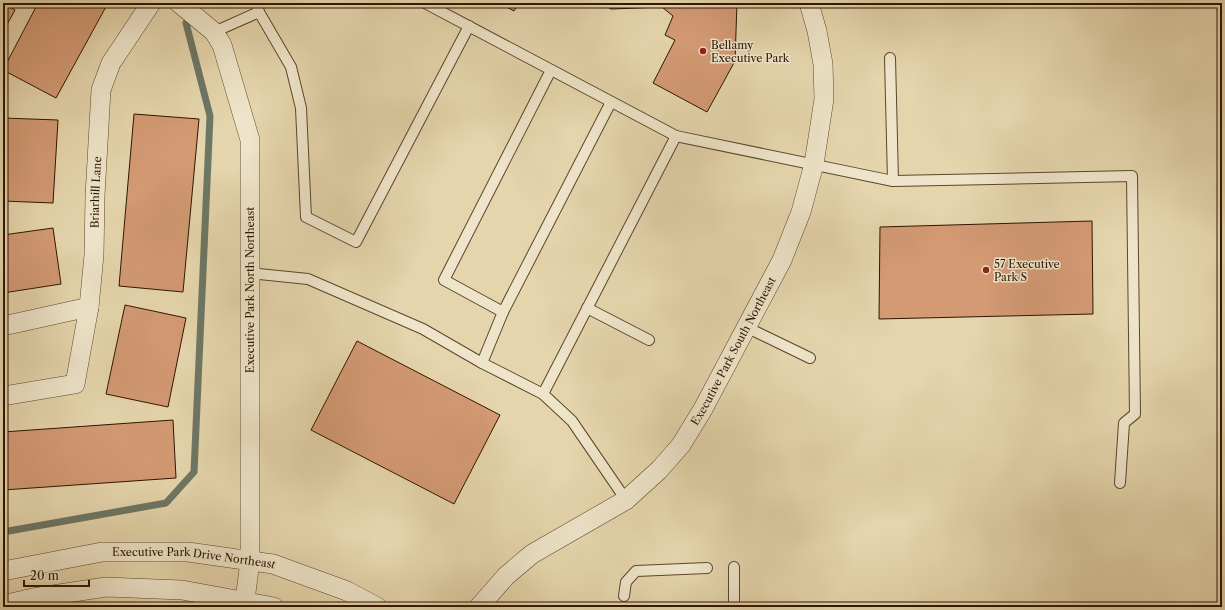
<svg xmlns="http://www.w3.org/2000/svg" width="1225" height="610" font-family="'Libre Caslon Text',serif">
	<rect width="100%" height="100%" fill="#e5d5ac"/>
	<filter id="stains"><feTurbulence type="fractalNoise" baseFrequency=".005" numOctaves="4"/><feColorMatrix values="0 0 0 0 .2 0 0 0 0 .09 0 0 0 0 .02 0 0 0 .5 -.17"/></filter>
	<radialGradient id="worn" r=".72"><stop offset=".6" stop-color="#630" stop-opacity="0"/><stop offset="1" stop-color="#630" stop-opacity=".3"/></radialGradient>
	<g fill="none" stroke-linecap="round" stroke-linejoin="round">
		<path stroke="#6d7765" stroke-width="7" d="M3 532 166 503 194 472 210 116 186 23"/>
	</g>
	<g fill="#d39a74" stroke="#2f1500">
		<path d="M3 3 15 10 3 32Z"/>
		<path d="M38 3H108L56 98 3 70Z"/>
		<path d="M499 3H519L514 11Z"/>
		<path d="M600 3H737L735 61 707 112 653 83 675 40 665 35 673 16 662 7 611 9Z"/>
		<path d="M134 114 199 119 183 292 119 286Z"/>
		<path d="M3 118 58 120 53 203 3 201Z"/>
		<path d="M1092 221 1093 314 879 319 880 227Z"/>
		<path d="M53 228 61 284 3 293V235Z"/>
		<path d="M125 305 186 318 168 407 106 394Z"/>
		<path d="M357 341 500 415 454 504 311 430Z"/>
		<path d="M173 420 176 478 3 490V432Z"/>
		<path d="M1081 605V607H876Z"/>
	</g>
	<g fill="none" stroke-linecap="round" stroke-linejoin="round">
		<defs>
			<g id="lane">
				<path d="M425 3 676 136 893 181 1132 176 1135 414 1124 423 1120 483"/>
				<path d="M259 12 291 67 301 108 306 217 356 242 469 26"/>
				<path d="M214 32 259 12 256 3"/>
				<path d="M890 58 893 181"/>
				<path d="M250 273 308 279 423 329 482 363 543 394 572 421 626 500"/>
				<path d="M587 308 649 340"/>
				<path d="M503 312 444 280 551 70"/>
				<path d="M746 327 810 358"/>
				<path d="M482 363 503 312 611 102"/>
				<path d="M543 394 676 136"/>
				<path d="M734 567V607"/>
				<path d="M624 596 626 582 636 571 707 568"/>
			</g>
			<g id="street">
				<path d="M179 3 214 32 222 45 250 140V561L245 600"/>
				<path id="s1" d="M3 326 89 307 94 255 95 196 101 90 111 63 151 3"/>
				<path d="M3 396 75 384 89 307"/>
				<path id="s2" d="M3 571 102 552H188L273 564 347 591 377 607"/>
				<path d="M3 605 33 598 106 587 182 590 274 607"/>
				<path id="s3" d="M479 607 506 576 532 554 626 500 659 470 681 445 703 409 782 260 801 212 814 164 824 99 823 64 817 31 809 3"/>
			</g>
		</defs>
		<use href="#lane" stroke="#5c452b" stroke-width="12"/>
		<use href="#street" stroke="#5c452b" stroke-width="20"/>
		<use href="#lane" stroke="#eee4c9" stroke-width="10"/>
		<use href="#street" stroke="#eee4c9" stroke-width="19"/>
	</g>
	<g fill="#8f2418" stroke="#eee4c9" stroke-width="1.5">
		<circle cx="703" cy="51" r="4"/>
		<circle cx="986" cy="270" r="4"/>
	</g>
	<g text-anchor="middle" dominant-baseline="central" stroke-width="3" stroke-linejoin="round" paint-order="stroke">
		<g font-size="11" fill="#2f1500" stroke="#eee4c9" text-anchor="start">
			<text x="711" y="45">Bellamy<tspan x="711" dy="13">Executive Park</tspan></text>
			<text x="994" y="264">57 Executive<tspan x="994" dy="13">Park S</tspan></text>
		</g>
		<g font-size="11" fill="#2f1500" stroke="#eee4c9">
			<text stroke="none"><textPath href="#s1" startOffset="203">Briarhill Lane</textPath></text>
			<text transform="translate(250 290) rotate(-90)">Executive Park North Northeast</text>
			<text stroke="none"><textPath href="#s3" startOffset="369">Executive Park South Northeast</textPath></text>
			<text stroke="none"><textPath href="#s2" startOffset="193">Executive Park Drive Northeast</textPath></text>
		</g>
	</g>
	<rect width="1225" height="610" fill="none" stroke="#e5d5ac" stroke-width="16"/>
	<rect x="4" y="4" width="1217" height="602" fill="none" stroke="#2f1500" stroke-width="2"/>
	<rect x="8" y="8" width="1209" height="594" fill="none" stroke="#2f1500"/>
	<path d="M24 580v6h65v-6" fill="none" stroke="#2f1500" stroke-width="2"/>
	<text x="30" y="580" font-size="12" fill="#2f1500" stroke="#eee4c9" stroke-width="3" paint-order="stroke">20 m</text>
	<rect width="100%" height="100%" filter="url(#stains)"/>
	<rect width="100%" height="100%" fill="url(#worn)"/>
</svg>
